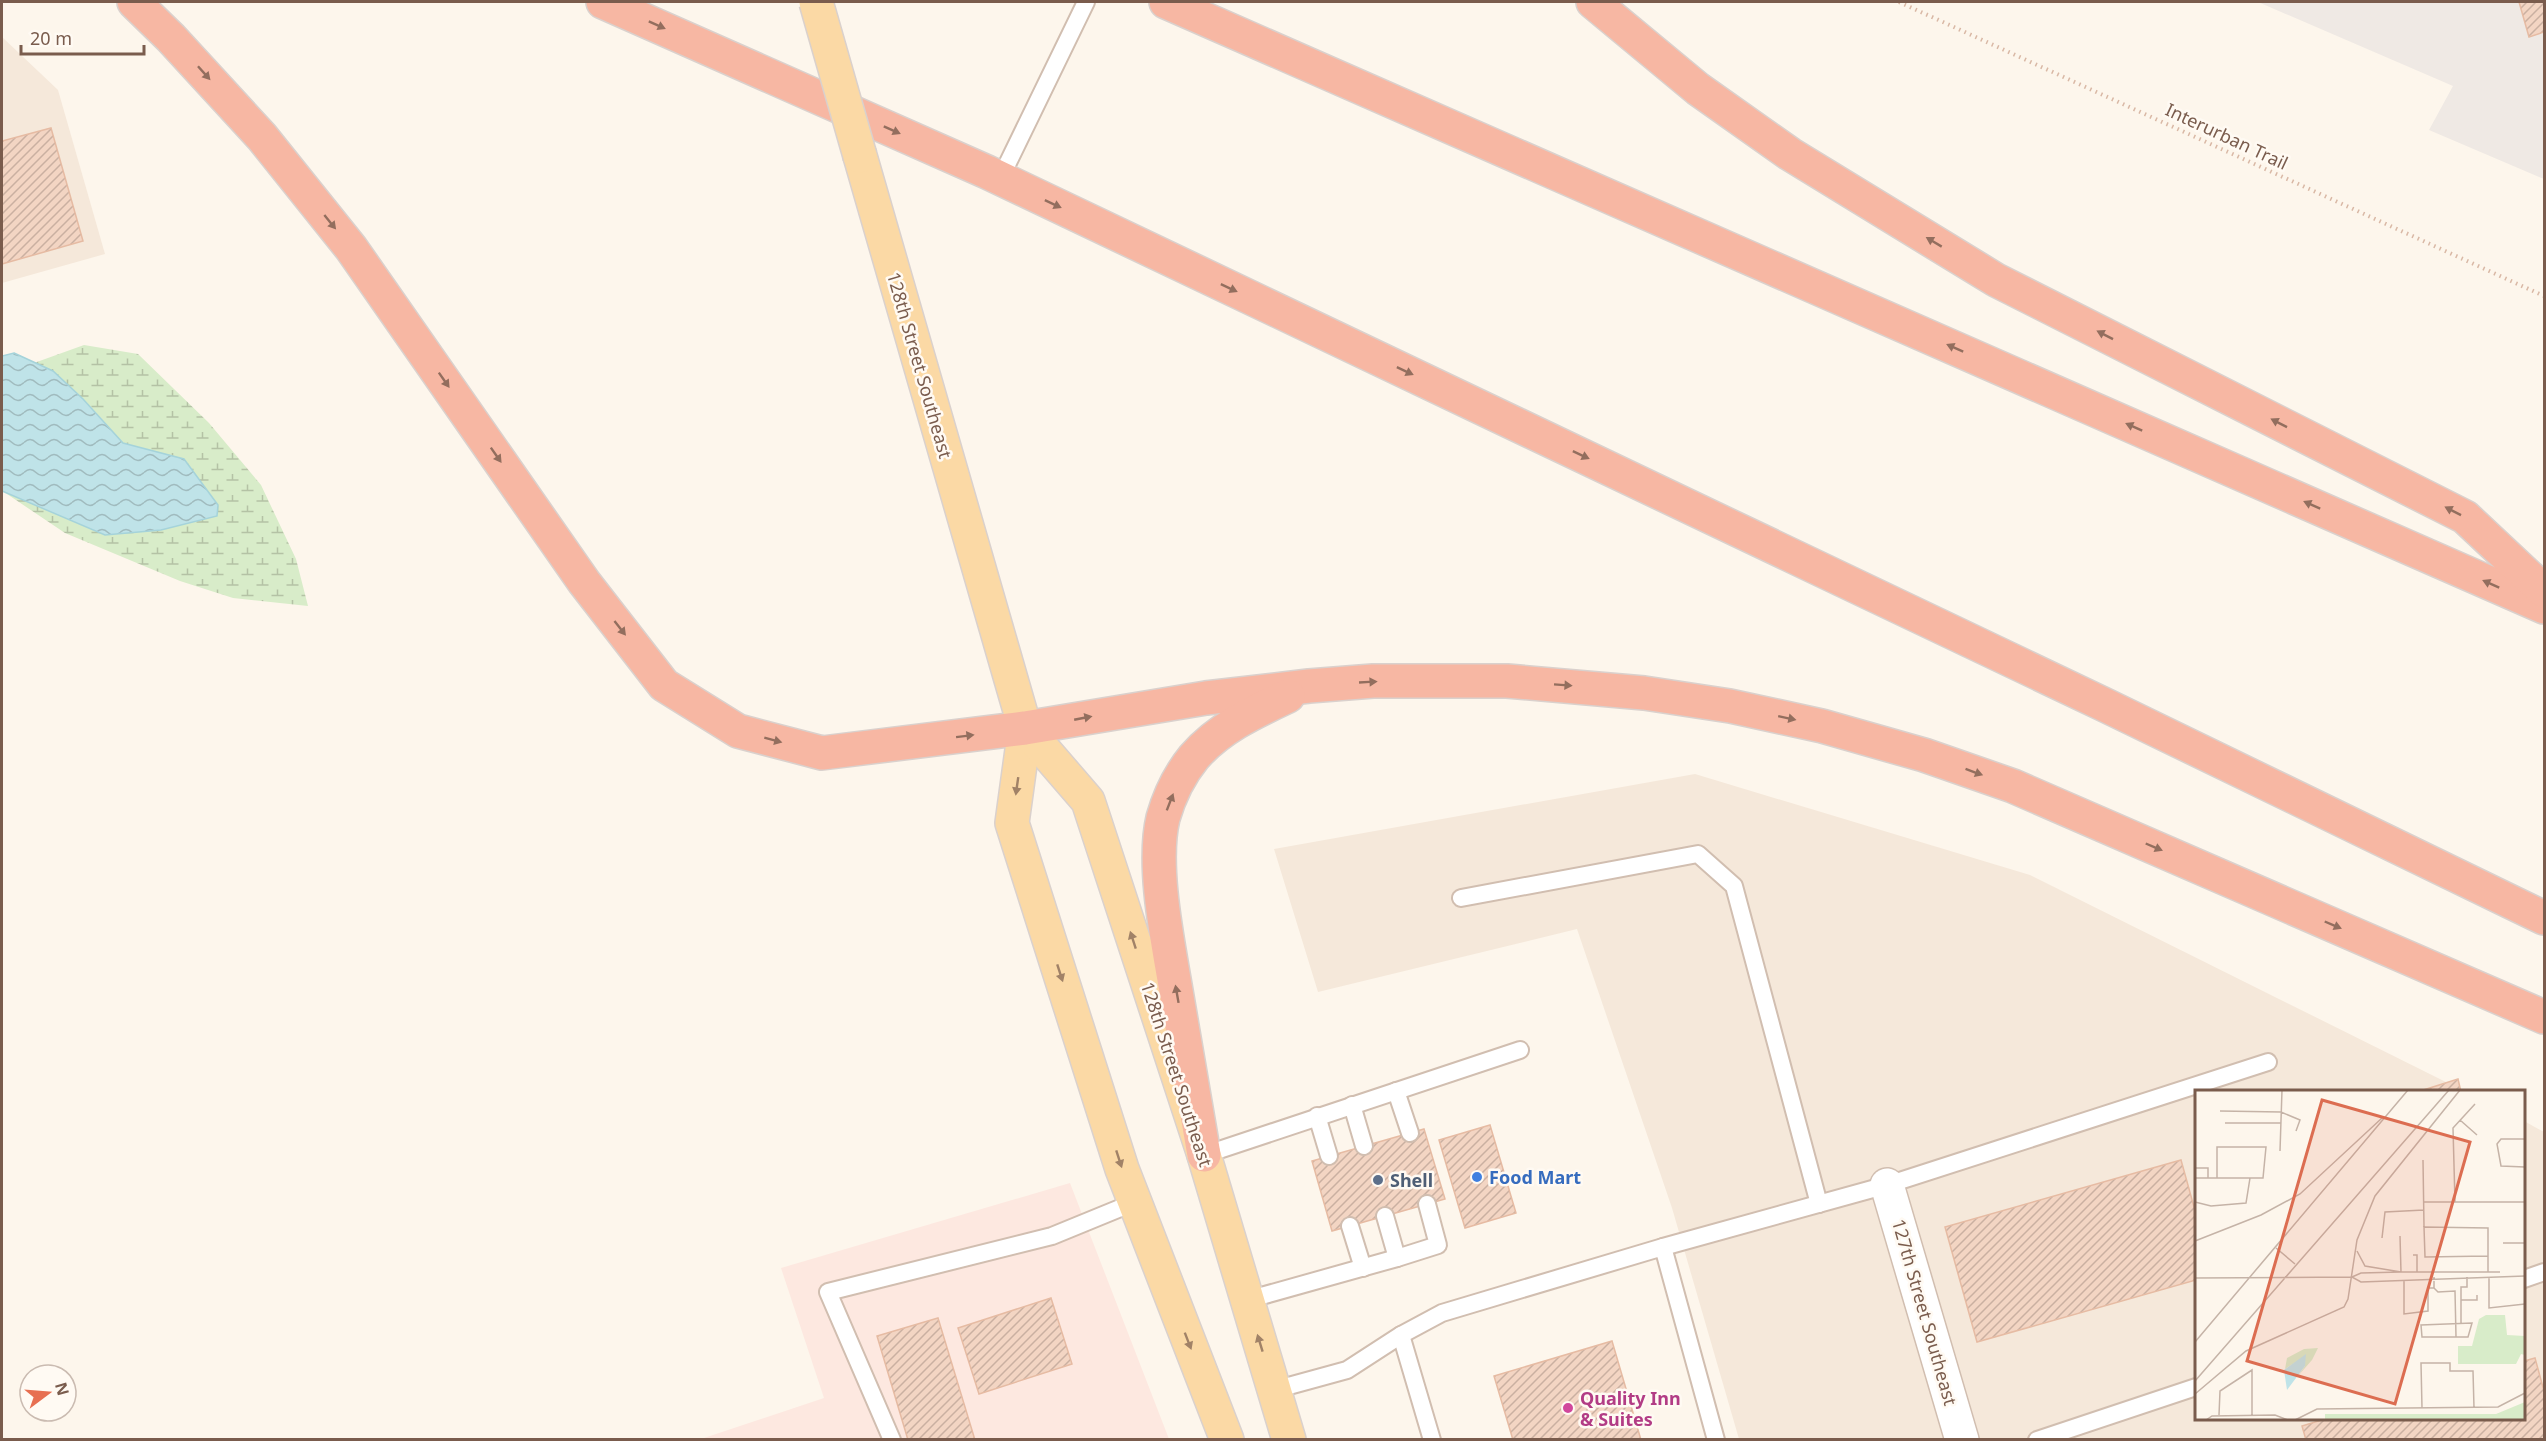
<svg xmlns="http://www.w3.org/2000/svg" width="2546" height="1441" font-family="'Noto Sans',sans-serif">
	<defs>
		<pattern id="wetland-marsh" width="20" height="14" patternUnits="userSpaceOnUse" patternTransform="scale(1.5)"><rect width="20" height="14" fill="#d8ecc9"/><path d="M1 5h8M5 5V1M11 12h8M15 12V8" fill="none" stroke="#b4c2a5"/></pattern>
		<pattern id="water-waves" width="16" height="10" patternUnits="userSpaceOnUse" patternTransform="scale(1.5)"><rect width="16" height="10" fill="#bfe3e8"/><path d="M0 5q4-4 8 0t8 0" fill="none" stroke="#a0bbbe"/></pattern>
		<pattern id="building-hatch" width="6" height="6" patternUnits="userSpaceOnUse" patternTransform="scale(1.5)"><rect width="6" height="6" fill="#f3d5c3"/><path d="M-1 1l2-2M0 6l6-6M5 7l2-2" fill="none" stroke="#cab0a1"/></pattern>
	</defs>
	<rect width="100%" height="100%" fill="#fdf6ec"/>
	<g fill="#f5e8da">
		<path d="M2 37 58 90 105 254 2 283Z"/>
		<path d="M1695 774 2030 875 2464 1091 2196 1092V1418H2524V1121L2544 1132V1439H1739L1672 1208 1577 929 1318 992 1274 849Z"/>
	</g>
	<path fill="#fde8e0" d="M1070 1183 1169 1439 698 1440 824 1398 781 1268Z"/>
	<path fill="#efe9e4" d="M2258 2H2544V179L2429 130 2453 86Z"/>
	<path fill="url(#wetland-marsh)" d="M84 345 138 354 209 423 261 485 296 559 308 606 233 598 180 581 65 533 4 492 105 534 123 443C96 413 71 380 34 363Z"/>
	<path fill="url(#water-waves)" stroke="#a5d3da" stroke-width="1.5" d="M14 353 53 371 83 399 123 443 184 459 218 505 217 516 161 530 105 535 2 491V356Z"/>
	<g fill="url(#building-hatch)" stroke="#e6bba3" stroke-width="1.5">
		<path d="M2519 2H2544V32L2529 37Z"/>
		<path d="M51 128 83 241 2 264V141Z"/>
		<path d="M2458 1079 2461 1092H2417Z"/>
		<path d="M1490 1125 1516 1213 1465 1228 1439 1140Z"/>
		<path d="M1424 1129 1445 1199 1332 1231 1312 1161Z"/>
		<path d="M2181 1160 2196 1214V1280L1977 1342 1945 1227Z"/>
		<path d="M1051 1298 1072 1364 979 1394 958 1328Z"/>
		<path d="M938 1318 975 1440H908L877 1336Z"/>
		<path d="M1612 1341 1641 1440H1513L1494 1376Z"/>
		<path d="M2535 1358 2544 1391V1440H2306L2302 1426 2328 1418H2524V1361Z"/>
	</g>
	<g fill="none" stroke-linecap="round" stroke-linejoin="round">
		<defs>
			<g id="lane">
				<path d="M1000 179 1086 2"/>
				<path d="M1461 898 1698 854 1734 886 1819 1204"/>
				<path d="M1396 1091 1410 1133"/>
				<path d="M1352 1105 1364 1146"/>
				<path d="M1317 1116 1329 1156"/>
				<path d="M1204 1155 1520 1050"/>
				<path d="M1350 1226 1363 1268"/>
				<path d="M1663 1247 1887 1185 2268 1062"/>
				<path d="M1397 1258 1438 1245 1427 1204"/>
				<path d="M2524 1279 2544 1272"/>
				<path d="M1247 1300 1397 1258 1385 1216"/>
				<path d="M1274 1390 1347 1370 1401 1335"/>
				<path d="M892 1440 828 1292 1052 1236 1135 1202"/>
				<path d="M1432 1440 1401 1335 1442 1313 1663 1247 1716 1440"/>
				<path d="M2037 1440 2196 1387"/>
			</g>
			<path id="street" d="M1887 1185 1962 1440"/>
			<g id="primary">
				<path d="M860 156 1025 728 1012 823 1122 1169 1227 1440"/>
				<path d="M1025 728 1088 801 1204 1155 1289 1440"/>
			</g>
			<g id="highway">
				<path d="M134 2 171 38 262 137 351 248 584 582 664 685 738 731 822 753 1025 728 1206 698 1309 686 1373 681H1507L1644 693 1730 706 1822 726 1924 755 2013 786 2544 1017"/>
				<path d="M603 2 987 172 2105 705 2544 918"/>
				<path d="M1166 2 2544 607"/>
				<path d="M1593 2 1698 89 1790 154 1996 280 2465 517 2544 591"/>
				<path d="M1204 1155C1194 1099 1185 1042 1175 985 1167 938 1152 864 1163 818 1169 797 1180 774 1194 757 1219 728 1254 712 1288 696"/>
			</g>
		</defs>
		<use href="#lane" stroke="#d1beb0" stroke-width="20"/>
		<use href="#street" stroke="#d1beb0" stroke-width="36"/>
		<use href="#primary" stroke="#dad1cd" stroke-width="36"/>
		<use href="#highway" stroke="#dad1cd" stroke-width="36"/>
		<path stroke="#d9b8a5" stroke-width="4" stroke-dasharray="1.5 4.5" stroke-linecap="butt" d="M1899 2 2544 296"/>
		<use href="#lane" stroke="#fff" stroke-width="16"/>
		<use href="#street" stroke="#fff" stroke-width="33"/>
		<use href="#primary" stroke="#fbd9a5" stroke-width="33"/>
		<use href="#highway" stroke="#f7b7a3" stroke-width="33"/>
		<defs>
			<path id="primary-bridge" d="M816 2 860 156"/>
		</defs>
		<use href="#primary-bridge" stroke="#dad1cd" stroke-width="36" stroke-linecap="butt"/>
		<use href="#primary-bridge" stroke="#fbd9a5" stroke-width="33"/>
	</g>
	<defs><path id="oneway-solid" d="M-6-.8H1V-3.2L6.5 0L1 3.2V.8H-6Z" transform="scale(1.5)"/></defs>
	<g fill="#936e5e">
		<use href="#oneway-solid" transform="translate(657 25) rotate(24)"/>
		<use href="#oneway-solid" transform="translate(204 73) rotate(48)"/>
		<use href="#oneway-solid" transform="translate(892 130) rotate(24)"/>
		<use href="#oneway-solid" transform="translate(1053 204) rotate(25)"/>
		<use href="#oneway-solid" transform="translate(330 222) rotate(51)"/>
		<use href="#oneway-solid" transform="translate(1934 242) rotate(-149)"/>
		<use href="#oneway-solid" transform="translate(1229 288) rotate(25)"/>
		<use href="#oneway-solid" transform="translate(2105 335) rotate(-153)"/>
		<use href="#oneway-solid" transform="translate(1955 348) rotate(-156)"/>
		<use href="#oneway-solid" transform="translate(1405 371) rotate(25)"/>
		<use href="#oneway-solid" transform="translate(444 380) rotate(55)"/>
		<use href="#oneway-solid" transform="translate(2279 423) rotate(-153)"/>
		<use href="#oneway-solid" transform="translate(2134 427) rotate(-156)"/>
		<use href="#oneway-solid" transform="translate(496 455) rotate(55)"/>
		<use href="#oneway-solid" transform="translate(1581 455) rotate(25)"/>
		<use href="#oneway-solid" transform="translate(2312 505) rotate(-156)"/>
		<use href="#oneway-solid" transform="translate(2453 511) rotate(-153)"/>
		<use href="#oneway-solid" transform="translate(2491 584) rotate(-156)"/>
		<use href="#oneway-solid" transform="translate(620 628) rotate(52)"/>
		<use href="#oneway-solid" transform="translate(1368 682) rotate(-3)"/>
		<use href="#oneway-solid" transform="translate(1563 685) rotate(4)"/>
		<use href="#oneway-solid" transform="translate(1083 718) rotate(-11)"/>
		<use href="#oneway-solid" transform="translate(1787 718) rotate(12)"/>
		<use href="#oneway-solid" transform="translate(965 736) rotate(-7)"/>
		<use href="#oneway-solid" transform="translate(773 740) rotate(15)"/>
		<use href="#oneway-solid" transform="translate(1974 772) rotate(20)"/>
		<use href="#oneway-solid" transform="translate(1170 802) rotate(-69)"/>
		<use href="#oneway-solid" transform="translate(2154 847) rotate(23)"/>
		<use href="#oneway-solid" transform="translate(2333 925) rotate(23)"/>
		<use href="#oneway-solid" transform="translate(1177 994) rotate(-100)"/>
	</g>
	<g fill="#a18267">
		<use href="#oneway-solid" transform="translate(1017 786) rotate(98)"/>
		<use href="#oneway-solid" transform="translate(1133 940) rotate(-108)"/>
		<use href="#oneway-solid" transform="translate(1060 973) rotate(72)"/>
		<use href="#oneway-solid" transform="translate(1119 1159) rotate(72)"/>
		<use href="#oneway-solid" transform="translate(1188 1341) rotate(69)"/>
		<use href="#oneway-solid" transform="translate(1260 1343) rotate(-107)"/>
	</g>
	<circle fill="#3f7fe0" stroke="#fffaf3" stroke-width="2" cx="1477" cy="1177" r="6"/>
	<circle fill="#5c6f8a" stroke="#fffaf3" stroke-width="2" cx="1378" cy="1180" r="6"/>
	<circle fill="#d1479c" stroke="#fffaf3" stroke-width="2" cx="1568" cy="1408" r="6"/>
	<g text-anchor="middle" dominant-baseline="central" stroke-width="5" stroke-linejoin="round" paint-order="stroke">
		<g font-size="18" fill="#7a5c4d" stroke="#fffaf3">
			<text transform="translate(2227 136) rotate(25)">Interurban Trail</text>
			<text transform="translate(920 365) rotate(74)">128th Street Southeast</text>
			<text transform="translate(1177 1074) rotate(72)">128th Street Southeast</text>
			<text transform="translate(1925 1312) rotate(74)">127th Street Southeast</text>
		</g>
		<g font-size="18" font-weight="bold" fill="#366cbe" stroke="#fffaf3" text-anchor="start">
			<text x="1489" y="1177">Food Mart</text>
		</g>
		<g font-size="18" font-weight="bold" fill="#4e5e75" stroke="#fffaf3" text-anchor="start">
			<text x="1390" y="1180">Shell</text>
		</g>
		<g font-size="18" font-weight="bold" fill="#b23c85" stroke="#fffaf3" text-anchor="start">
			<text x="1580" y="1398">Quality Inn<tspan x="1580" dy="21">&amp; Suites</tspan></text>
		</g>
	</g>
	<g transform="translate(2195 1090)">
		<rect width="330" height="330" fill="#fdf6ec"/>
		<path d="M291 225H310L312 245 330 246V265L326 264 321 274H263V256H277L284 229ZM330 312V330H130V324H301Z" fill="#d8ecc9"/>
		<path d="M123 258 117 270 103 286 110 276 101 272 90 279 92 268 109 259Z" fill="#d8ecc9"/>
		<path d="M111 264 110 276 92 300 89 280Z" fill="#bfe3e8"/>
		<path fill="none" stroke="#c5b3a7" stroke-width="1.5" d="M25 21 86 22 105 30 101 41M265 30 282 45M30 33H86M330 49H306L302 54 306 76 330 77M85 61 87 0M228 70 229 137M0 78H13V88M0 88H68L71 57H22V88M0 112 16 116 51 113 55 88M229 112H330M260 112 258 38 280 14M205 146 206 182M187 148 190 122 229 120M0 151 66 125 105 104 187 28M308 153H330M81 158 100 174M162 161 170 176 206 182M218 165H222V182M293 166 230 167 229 137 293 138V182M157 187 166 183 206 182H305M294 187V218L330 214M0 188 157 187 166 192 330 186M209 190V224L233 221V198H239V187M239 198 243 202 260 201 261 247M266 210H282V205M266 233V197H272V187M277 233 273 247H227L226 235ZM0 252 213 0M0 291 254 0M0 304 51 261 149 217 153 209 162 150 180 106 265 0M227 318 226 273H255V281H278L279 318M24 325 25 301 57 280V326M11 330 17 326 80 325 93 330M100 330 122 319 303 317 330 303"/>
		<path fill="#dc6d51" fill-opacity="0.15" stroke="#dc6d51" stroke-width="3" d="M127 10 275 52 200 314 52 271Z"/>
		<rect width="330" height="330" fill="none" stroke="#7a5c4d" stroke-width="3"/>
	</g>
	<rect width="2546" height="1441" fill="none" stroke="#7a5c4d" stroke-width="6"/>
	<g transform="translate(48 1393) rotate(74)"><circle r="28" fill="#fffaf3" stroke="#cabbb1" stroke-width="1.5"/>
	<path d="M0-4.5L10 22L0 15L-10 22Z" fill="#e76f51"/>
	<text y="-9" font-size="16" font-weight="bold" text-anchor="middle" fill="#7a5c4d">N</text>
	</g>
	<path d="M21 45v9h123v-9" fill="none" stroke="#7a5c4d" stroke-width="3"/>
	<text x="30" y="45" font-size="18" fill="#7a5c4d" stroke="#fffaf3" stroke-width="4.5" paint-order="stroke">20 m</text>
</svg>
